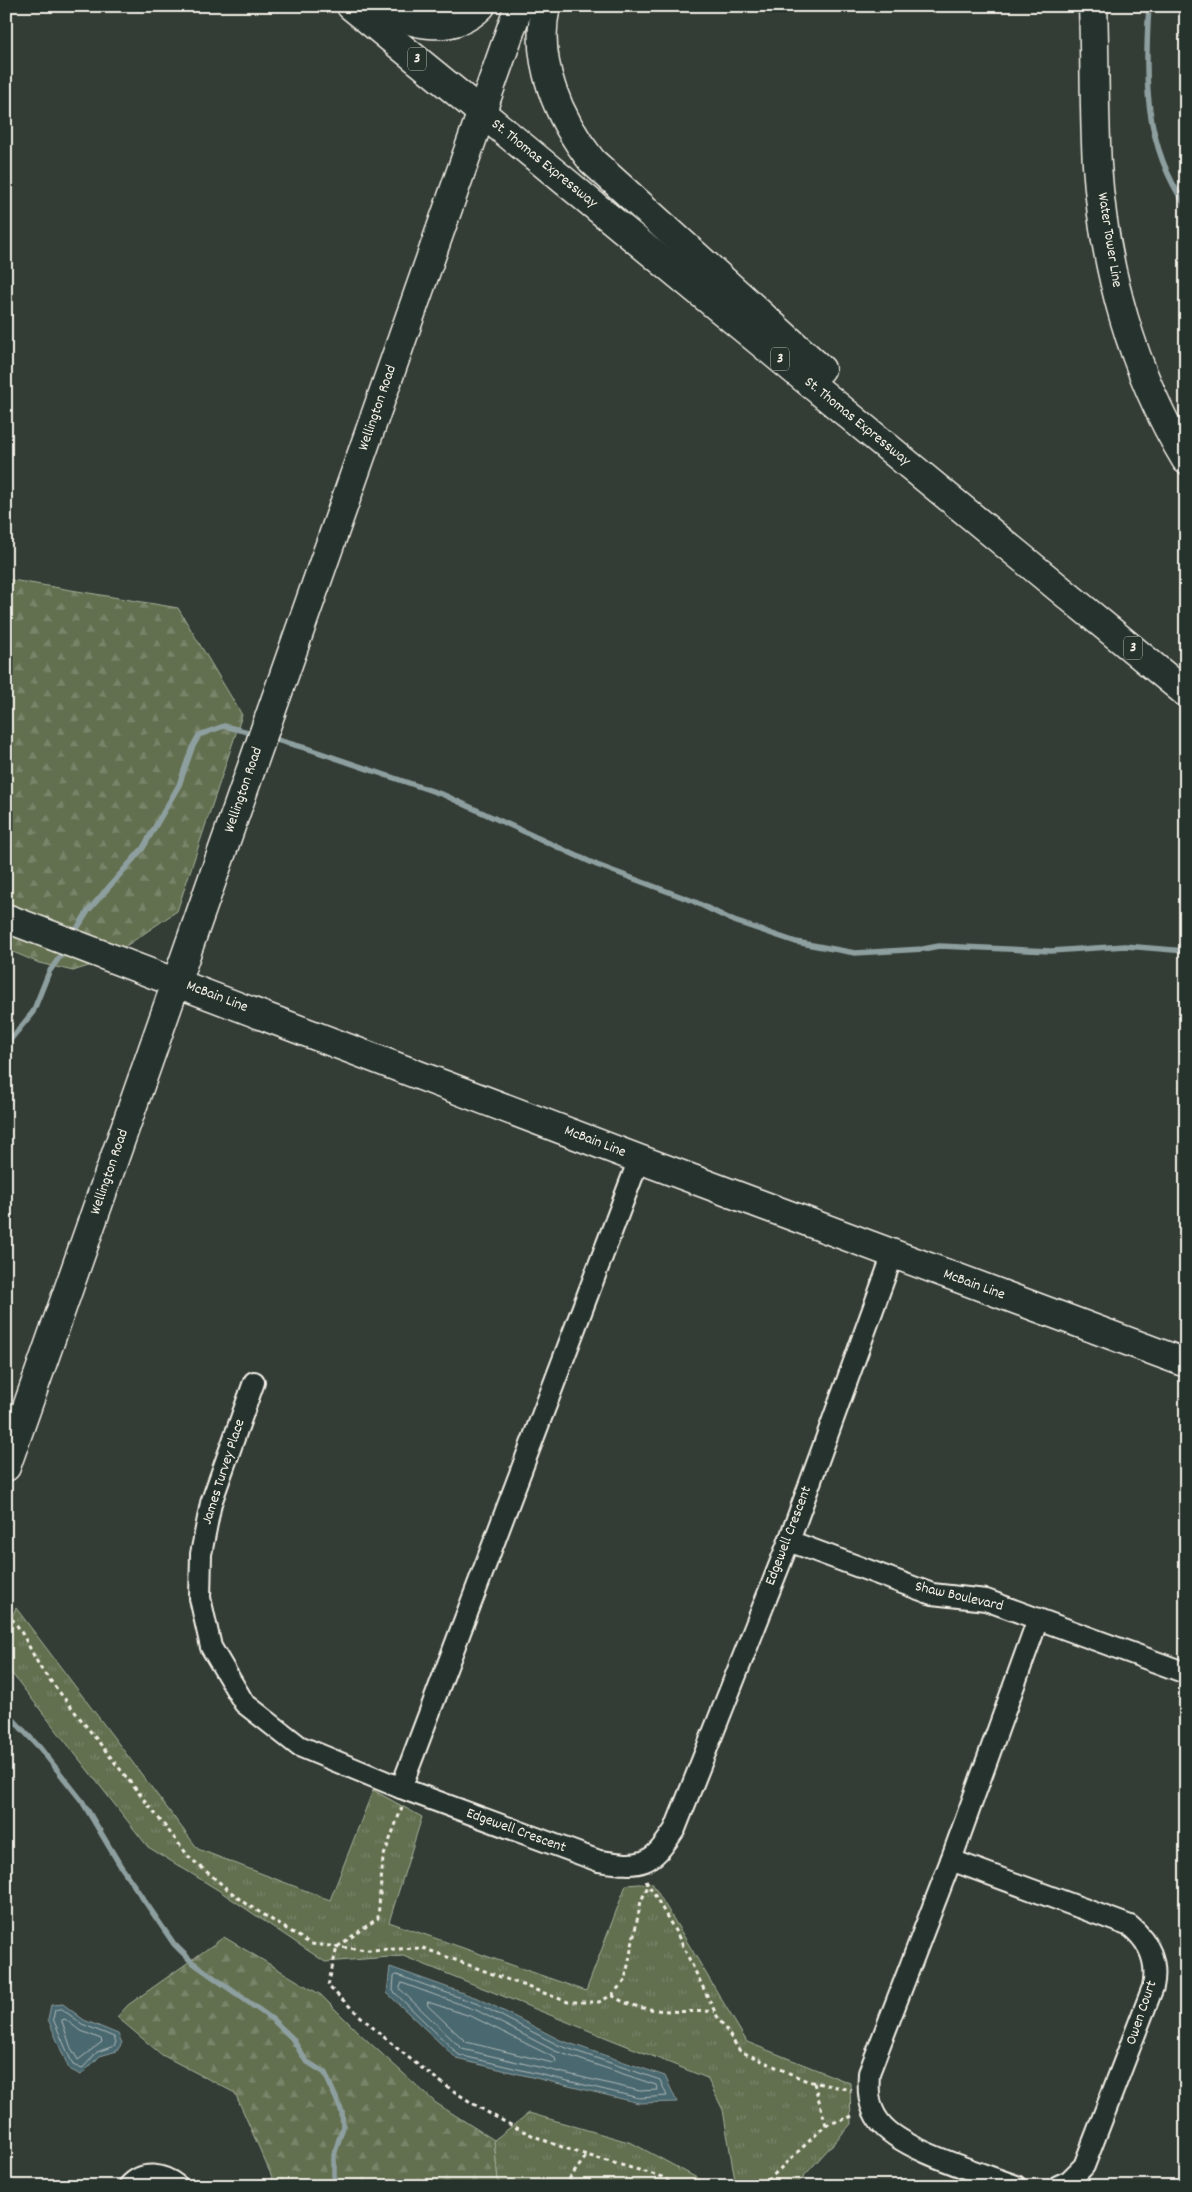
<svg xmlns="http://www.w3.org/2000/svg" width="1192" height="2192" font-family="Dekko,sans-serif">
	<defs>
		<pattern id="forest-firs" width="22" height="20" patternUnits="userSpaceOnUse" patternTransform="scale(1.25)"><rect width="22" height="20" fill="#626f50"/><path d="M5 1l3.5 6h-7zM16 11l3.5 6h-7z" fill="#798469"/></pattern>
		<pattern id="park-tufts" width="24" height="20" patternUnits="userSpaceOnUse" patternTransform="scale(1.25)"><rect width="24" height="20" fill="#626f50"/><path d="M3 7l-1-3M5 7V3M7 7l1-3M15 17l-1-3M17 17v-4M19 17l1-3" fill="none" stroke="#798469"/></pattern>
	</defs>
	<rect width="100%" height="100%" fill="#333c35"/>
	<filter id="ink" filterUnits="userSpaceOnUse"><feTurbulence type="fractalNoise" baseFrequency=".02" numOctaves="2"/><feDisplacementMap in="SourceGraphic" scale="10" xChannelSelector="R" yChannelSelector="G"/><feConvolveMatrix kernelMatrix="1 2 1 2 8 2 1 2 1" color-interpolation-filters="sRGB"/></filter>
	<g filter="url(#ink)">
		<g fill="url(#forest-firs)" stroke="#abb09c">
			<path d="M6 579 178 608 242 715 177 911 104 961 73 971 39 963 6 949Z"/>
			<path d="M224 1937 321 1995 359 2033 436 2103 494 2140 498 2179 505 2186H273L272 2177 235 2093 162 2055 117 2017 128 2005Z"/>
		</g>
		<g fill="url(#park-tufts)" stroke="#abb09c">
			<path d="M16 1608 198 1849 330 1900 373 1790 422 1817 389 1922 586 1991 626 1885 652 1883 747 2042 850 2083 851 2124 795 2186H736L723 2110 707 2078 403 1956 325 1962 218 1890 148 1847 6 1666V1629Z"/>
			<path d="M529 2113 632 2143 712 2186H505L498 2180 494 2140Z"/>
		</g>
		<g fill="#4a6870" stroke="#8e9fa0">
			<path d="M390 1967 480 1999 560 2040 665 2076 677 2102 639 2103 457 2059 387 1993Z"/>
			<path d="M63 2004 84 2020 118 2034 122 2043 117 2051 100 2056 81 2075 69 2069 48 2019 51 2005Z"/>
		</g>
		<g fill="none" stroke-linecap="round" stroke-linejoin="round">
			<g stroke="#b0bab8" stroke-width="1">
				<path d="M397 1975 478 2004 558 2045 660 2080 667 2096 639 2098 459 2055 393 1991 394 1977Z"/>
				<path d="M402 1983 476 2010 555 2051 656 2085 658 2090 640 2091 462 2049 400 1989Z"/>
				<path d="M428 2002 473 2017 555 2058 556 2062 553 2063 466 2042 428 2006Z"/>
				<path d="M62 2009 82 2024 114 2037 116 2042 114 2046 97 2052 82 2069 73 2065 53 2019 55 2010Z"/>
				<path d="M62 2020 65 2019 79 2030 101 2039 102 2042 78 2060 71 2048Z"/>
			</g>
			<g stroke="#8e9fa0" stroke-width="5.5">
				<path d="M1149 6C1144 78 1144 144 1186 206"/>
				<path d="M270 738 309 749 444 795 597 865 693 901 734 921 796 942 855 953 923 949 939 946 1051 951 1125 946 1186 951"/>
				<path d="M73 935 88 911 143 848 179 785 192 748 199 735 224 726 256 734"/>
				<path d="M6 1045 33 1012 49 972 66 948"/>
				<path d="M6 1712 40 1748 82 1801 120 1865 174 1944 192 1962 272 2019 292 2038 306 2061 325 2073 342 2112 343 2127 334 2155V2176L337 2186"/>
			</g>
			<defs>
				<g id="street">
					<path d="M639 1159 401 1788 409 1791 599 1861C642 1867 650 1867 675 1829L789 1541 893 1254"/>
					<path d="M254 1382 211 1503 201 1554 200 1598 211 1647 244 1703 299 1746 401 1788"/>
					<path d="M789 1541 932 1594 986 1600 1186 1673"/>
					<path d="M951 1860 1130 1926C1150 1942 1158 1963 1153 1987L1084 2166 1069 2181 1058 2186"/>
					<path d="M129 2186C143 2170 163 2174 178 2186"/>
					<path d="M1016 2186C982 2173 899 2150 879 2121 868 2106 868 2090 869 2073L951 1860 1038 1619"/>
				</g>
				<g id="secondary">
					<path d="M1093 6C1095 59 1094 113 1097 165 1104 268 1132 371 1186 460"/>
					<path d="M6 918 639 1159 1186 1363"/>
					<path d="M6 1467 519 6"/>
				</g>
				<g id="primary">
					<path d="M351 6 482 113"/>
					<path d="M377 6C409 24 451 36 481 6"/>
				</g>
				<g id="highway">
					<path d="M546 6C533 61 559 119 592 161L821 369"/>
					<path d="M482 113 1186 693"/>
				</g>
			</defs>
			<use href="#street" stroke="#f4f1e8" stroke-width="24"/>
			<use href="#secondary" stroke="#f4f1e8" stroke-width="31"/>
			<use href="#primary" stroke="#f4f1e8" stroke-width="31"/>
			<use href="#highway" stroke="#f4f1e8" stroke-width="31"/>
			<g stroke="#f4f1e8" stroke-width="3" stroke-dasharray="4 4" stroke-linecap="butt">
				<path d="M6 1613C22 1627 30 1651 42 1670L190 1858 243 1902 311 1944 368 1950 423 1948 568 2002H599L612 1995 625 1980 641 1901 648 1886"/>
				<path d="M402 1807 383 1858 378 1918 337 1947 328 1986C393 2048 462 2107 546 2141 584 2156 624 2165 662 2177L677 2186"/>
				<path d="M646 1880 678 1936 717 2016 740 2051 807 2081 851 2090"/>
				<path d="M612 1995C637 2014 684 2012 715 2011"/>
				<path d="M814 2083 826 2125"/>
				<path d="M564 2186 588 2154"/>
				<path d="M762 2186 826 2125 856 2115"/>
			</g>
			<use href="#street" stroke="#26332d" stroke-width="20"/>
			<use href="#secondary" stroke="#26332d" stroke-width="28"/>
			<use href="#primary" stroke="#26332d" stroke-width="28"/>
			<use href="#highway" stroke="#26332d" stroke-width="28"/>
		</g>
	</g>
	<g text-anchor="middle" dominant-baseline="central" stroke-width="4.5" stroke-linejoin="round" paint-order="stroke">
		<g fill="#26332d" stroke="#b6b8b0" stroke-width="1">
			<rect x="408" y="47.5" width="18" height="23" rx="4"/>
			<rect x="771" y="347.5" width="18" height="23" rx="4"/>
			<rect x="1124" y="636.5" width="18" height="23" rx="4"/>
		</g>
		<g font-size="14" font-weight="bold" fill="#f4f1e8">
			<text x="417" y="59">3</text>
			<text x="780" y="359">3</text>
			<text x="1133" y="648">3</text>
		</g>
		<g font-size="15" fill="#f4f1e8" stroke="#26332d">
			<text transform="translate(544 164) rotate(39)">St. Thomas Expressway</text>
			<text transform="translate(1109 240) rotate(81)">Water Tower Line</text>
			<text transform="translate(378 408) rotate(-71)">Wellington Road</text>
			<text transform="translate(857 422) rotate(39)">St. Thomas Expressway</text>
			<text transform="translate(244 790) rotate(-71)">Wellington Road</text>
			<text transform="translate(217 997) rotate(21)">McBain Line</text>
			<text transform="translate(595 1142) rotate(21)">McBain Line</text>
			<text transform="translate(110 1172) rotate(-71)">Wellington Road</text>
			<text transform="translate(974 1285) rotate(20)">McBain Line</text>
			<text transform="translate(224 1472) rotate(-72)">James Turvey Place</text>
			<text transform="translate(789 1536) rotate(-69)">Edgewell Crescent</text>
			<text transform="translate(959 1597) rotate(13)">Shaw Boulevard</text>
			<text transform="translate(516 1831) rotate(20)">Edgewell Crescent</text>
			<text transform="translate(1142 2013) rotate(-71)">Owen Court</text>
		</g>
	</g>
	<rect width="1192" height="2192" fill="none" stroke="#26332d" stroke-width="25"/>
	<rect x="12" y="12" width="1167" height="2167" fill="none" stroke="#f4f1e8" stroke-width="2" filter="url(#ink)"/>
</svg>
